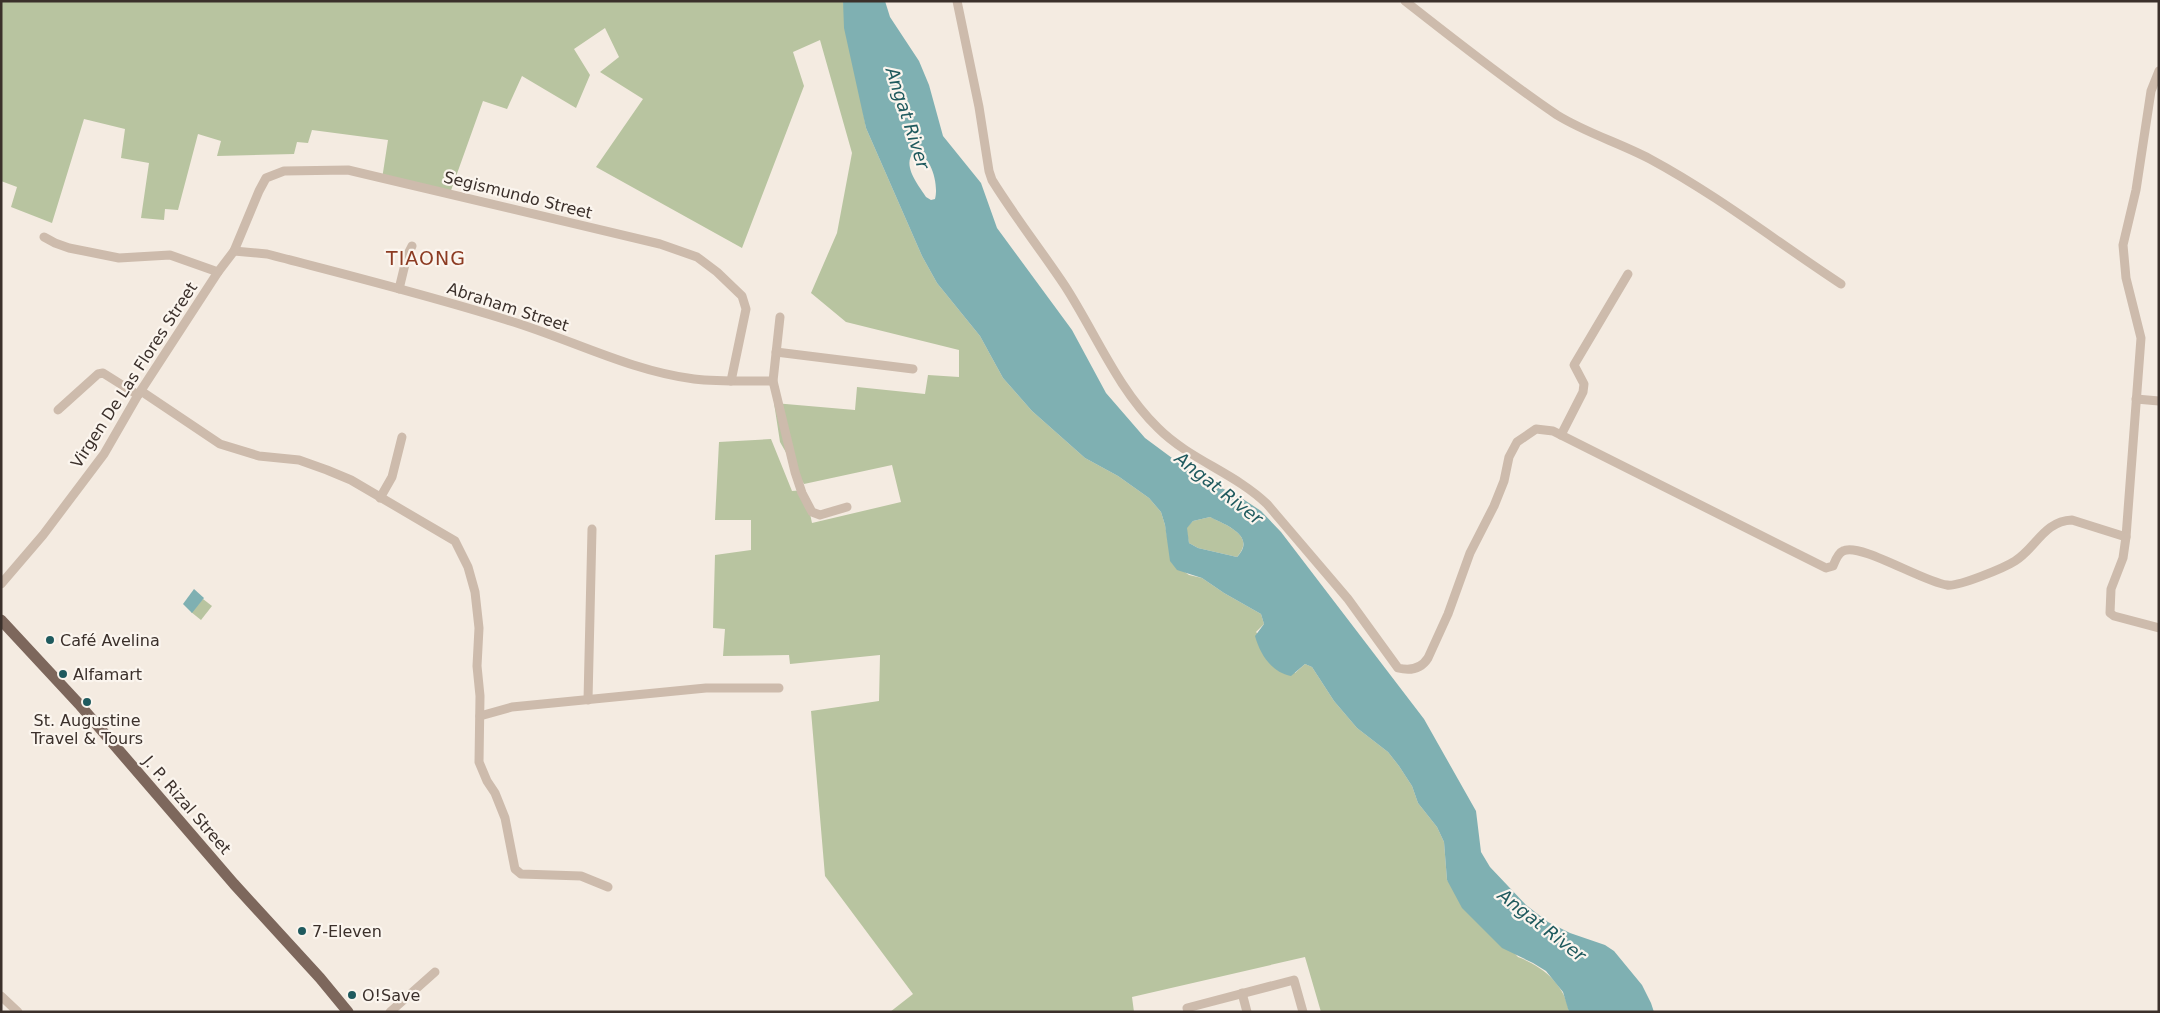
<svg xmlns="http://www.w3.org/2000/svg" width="2160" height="1013" font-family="'DejaVu Sans',sans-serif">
	<rect width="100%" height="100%" fill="#f4ebe1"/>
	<g fill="#b8c4a0">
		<path d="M1 1H843L866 128 922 256 937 283 980 336 1003 378 1032 411 1085 458 1118 476 1149 498 1161 512 1165 525 1172 563 1189 575 1202 578 1224 593 1261 614 1264 624 1256 632 1295 673 1305 664 1312 667 1334 701 1357 728 1388 752 1399 766 1412 786 1418 803 1437 827 1444 842 1447 880 1518 957C1542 966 1565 984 1569 1012H1321L1305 957 1132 997 1134 1012H890L913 994 825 876 811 711 879 701 880 655 790 664 789 655 723 656 725 629 713 628 715 555 751 550V520H715L719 442 771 439 792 491 805 490 812 523 901 502 892 465 804 484 780 442 774 403 855 410 857 387 925 394 928 375 959 377V350L846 322 811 293 837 233 852 153 820 40 793 52 804 86 742 248 596 167 643 99 600 72 619 57 605 28 574 49 590 75 576 108 522 76 507 109 483 101 449 196 382 179 388 140 312 130 308 143 297 142 294 154 217 156 221 141 198 134 178 210 165 209 164 220 141 218 149 163 121 158 125 129 84 119 52 223 11 207 17 187 1 181Z"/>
		<path d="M1210 517C1226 525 1257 536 1237 557L1198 548 1189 543 1186 528 1193 521Z"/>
		<path d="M203 599 212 606 201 620 191 612Z"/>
	</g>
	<g fill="#7fb0b2" fill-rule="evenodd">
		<path d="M843 1H885L890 17 919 61 929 85 943 136 981 183 997 228 1072 330 1106 393 1145 438 1195 475 1240 497 1261 511 1281 532 1424 719 1476 811 1481 852 1490 867 1526 905 1548 922 1570 933 1605 945 1614 951 1642 985 1651 1003 1654 1012H1569L1563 992 1546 971 1533 963 1502 948 1462 908 1447 880 1444 842 1437 827 1418 803 1412 786 1399 766 1388 752 1357 728 1334 701 1312 667 1305 664 1291 676C1271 672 1260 654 1255 636L1264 624 1261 614 1224 593 1202 578 1177 570 1170 561 1165 525 1161 512 1149 498 1118 476 1085 458 1032 411 1003 378 980 336 937 283 922 256 866 128 844 28ZM914 152C931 154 939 184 935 199L931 200 926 197C919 186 901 165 914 152ZM1210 517C1226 525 1257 536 1237 557L1198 548 1189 543 1187 528 1193 521Z"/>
		<path d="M194 589 204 598 192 613 183 604Z"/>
	</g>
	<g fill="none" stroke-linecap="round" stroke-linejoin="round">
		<g stroke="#cdbbac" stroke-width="9">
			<path d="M957 1 979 107 989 171 992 180C1015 217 1041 250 1065 286 1096 334 1117 388 1158 428 1190 460 1235 473 1267 504L1348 599 1398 668C1410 671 1421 669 1428 658L1448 614 1470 553 1494 506 1504 481 1509 457 1517 442 1536 429 1553 431 1826 568 1833 566C1835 561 1838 553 1843 551 1860 542 1923 582 1947 585 1958 587 2004 568 2015 561 2036 548 2044 521 2072 520L2126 537 2141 338 2126 278 2123 245 2136 190 2151 91 2159 71"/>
			<path d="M1405 1C1455 40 1505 80 1557 115 1586 133 1620 143 1650 159 1717 195 1777 242 1841 284"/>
			<path d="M44 237 55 243 69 248 119 258 170 255 218 272"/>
			<path d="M234 251 267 254C347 275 428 295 507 320 568 338 630 371 694 379 720 382 747 381 773 381"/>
			<path d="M399 289 407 256 412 246"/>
			<path d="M780 317 773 381 795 472 802 493 812 512 820 515 847 507"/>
			<path d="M776 352 913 369"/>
			<path d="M141 391 220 444 259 456 299 460 327 470 351 480 455 541 468 567 475 592 479 628 477 666 480 696 479 762 487 781 495 793 505 818 515 869 521 874 581 876 608 887"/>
			<path d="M2136 399 2159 401"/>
			<path d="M58 410 98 374 103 373 138 395"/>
			<path d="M1561 435 1583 392 1584 384 1574 365 1628 274"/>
			<path d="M380 498 392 477 402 437"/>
			<path d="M2126 537 2123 558 2111 589 2110 613 2114 616 2159 628"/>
			<path d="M1 584 43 535 104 454 138 395 218 272 234 251 259 191 266 178 284 171 348 170 660 244 697 257 717 272 742 296 746 309 731 381"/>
			<path d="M588 700 592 529"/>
			<path d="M480 716 512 707 706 688H779"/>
			<path d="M1242 993 1247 1012"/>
			<path d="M1 996 18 1012"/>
			<path d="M390 1012 435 972"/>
			<path d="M1188 1012 1187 1008 1294 980 1303 1012"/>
		</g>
		<path stroke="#7d675c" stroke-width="11" d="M1 620 79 704 234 884 320 978 348 1012"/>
	</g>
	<g fill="#1f5a5e" stroke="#fbf5ee" stroke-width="2">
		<circle cx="50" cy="640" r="5"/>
		<circle cx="63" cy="674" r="5"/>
		<circle cx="87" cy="702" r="5"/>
		<circle cx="302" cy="931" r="5"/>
		<circle cx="352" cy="995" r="5"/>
	</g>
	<g text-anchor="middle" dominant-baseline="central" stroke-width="4.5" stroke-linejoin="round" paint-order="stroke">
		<g font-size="16" fill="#3b302b" stroke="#fbf5ee">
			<text transform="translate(518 195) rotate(14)">Segismundo Street</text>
			<text transform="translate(508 307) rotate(18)">Abraham Street</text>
			<text transform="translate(134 375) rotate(-57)">Virgen De Las Flores Street</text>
			<text transform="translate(187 805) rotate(49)">J. P. Rizal Street</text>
		</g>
		<g font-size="16" fill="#3b302b" stroke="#fbf5ee" text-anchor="start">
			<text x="60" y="640">Café Avelina</text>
			<text x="73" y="674">Alfamart</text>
			<text x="87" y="720" text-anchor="middle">St. Augustine<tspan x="87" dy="18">Travel &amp; Tours</tspan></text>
			<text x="312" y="931">7-Eleven</text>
			<text x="362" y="995">O!Save</text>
		</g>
		<g font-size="18" font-style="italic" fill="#1f5a5e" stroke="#fbf5ee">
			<text transform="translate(908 118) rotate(72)">Angat River</text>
			<text transform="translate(1219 488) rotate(38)">Angat River</text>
			<text transform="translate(1542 925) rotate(38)">Angat River</text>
		</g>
		<g font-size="19" letter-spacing="1" fill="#8c3b22" stroke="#fbf5ee">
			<text x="426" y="258">TIAONG</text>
		</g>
	</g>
	<rect width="2160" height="1013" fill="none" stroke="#3b302b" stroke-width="5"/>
</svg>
